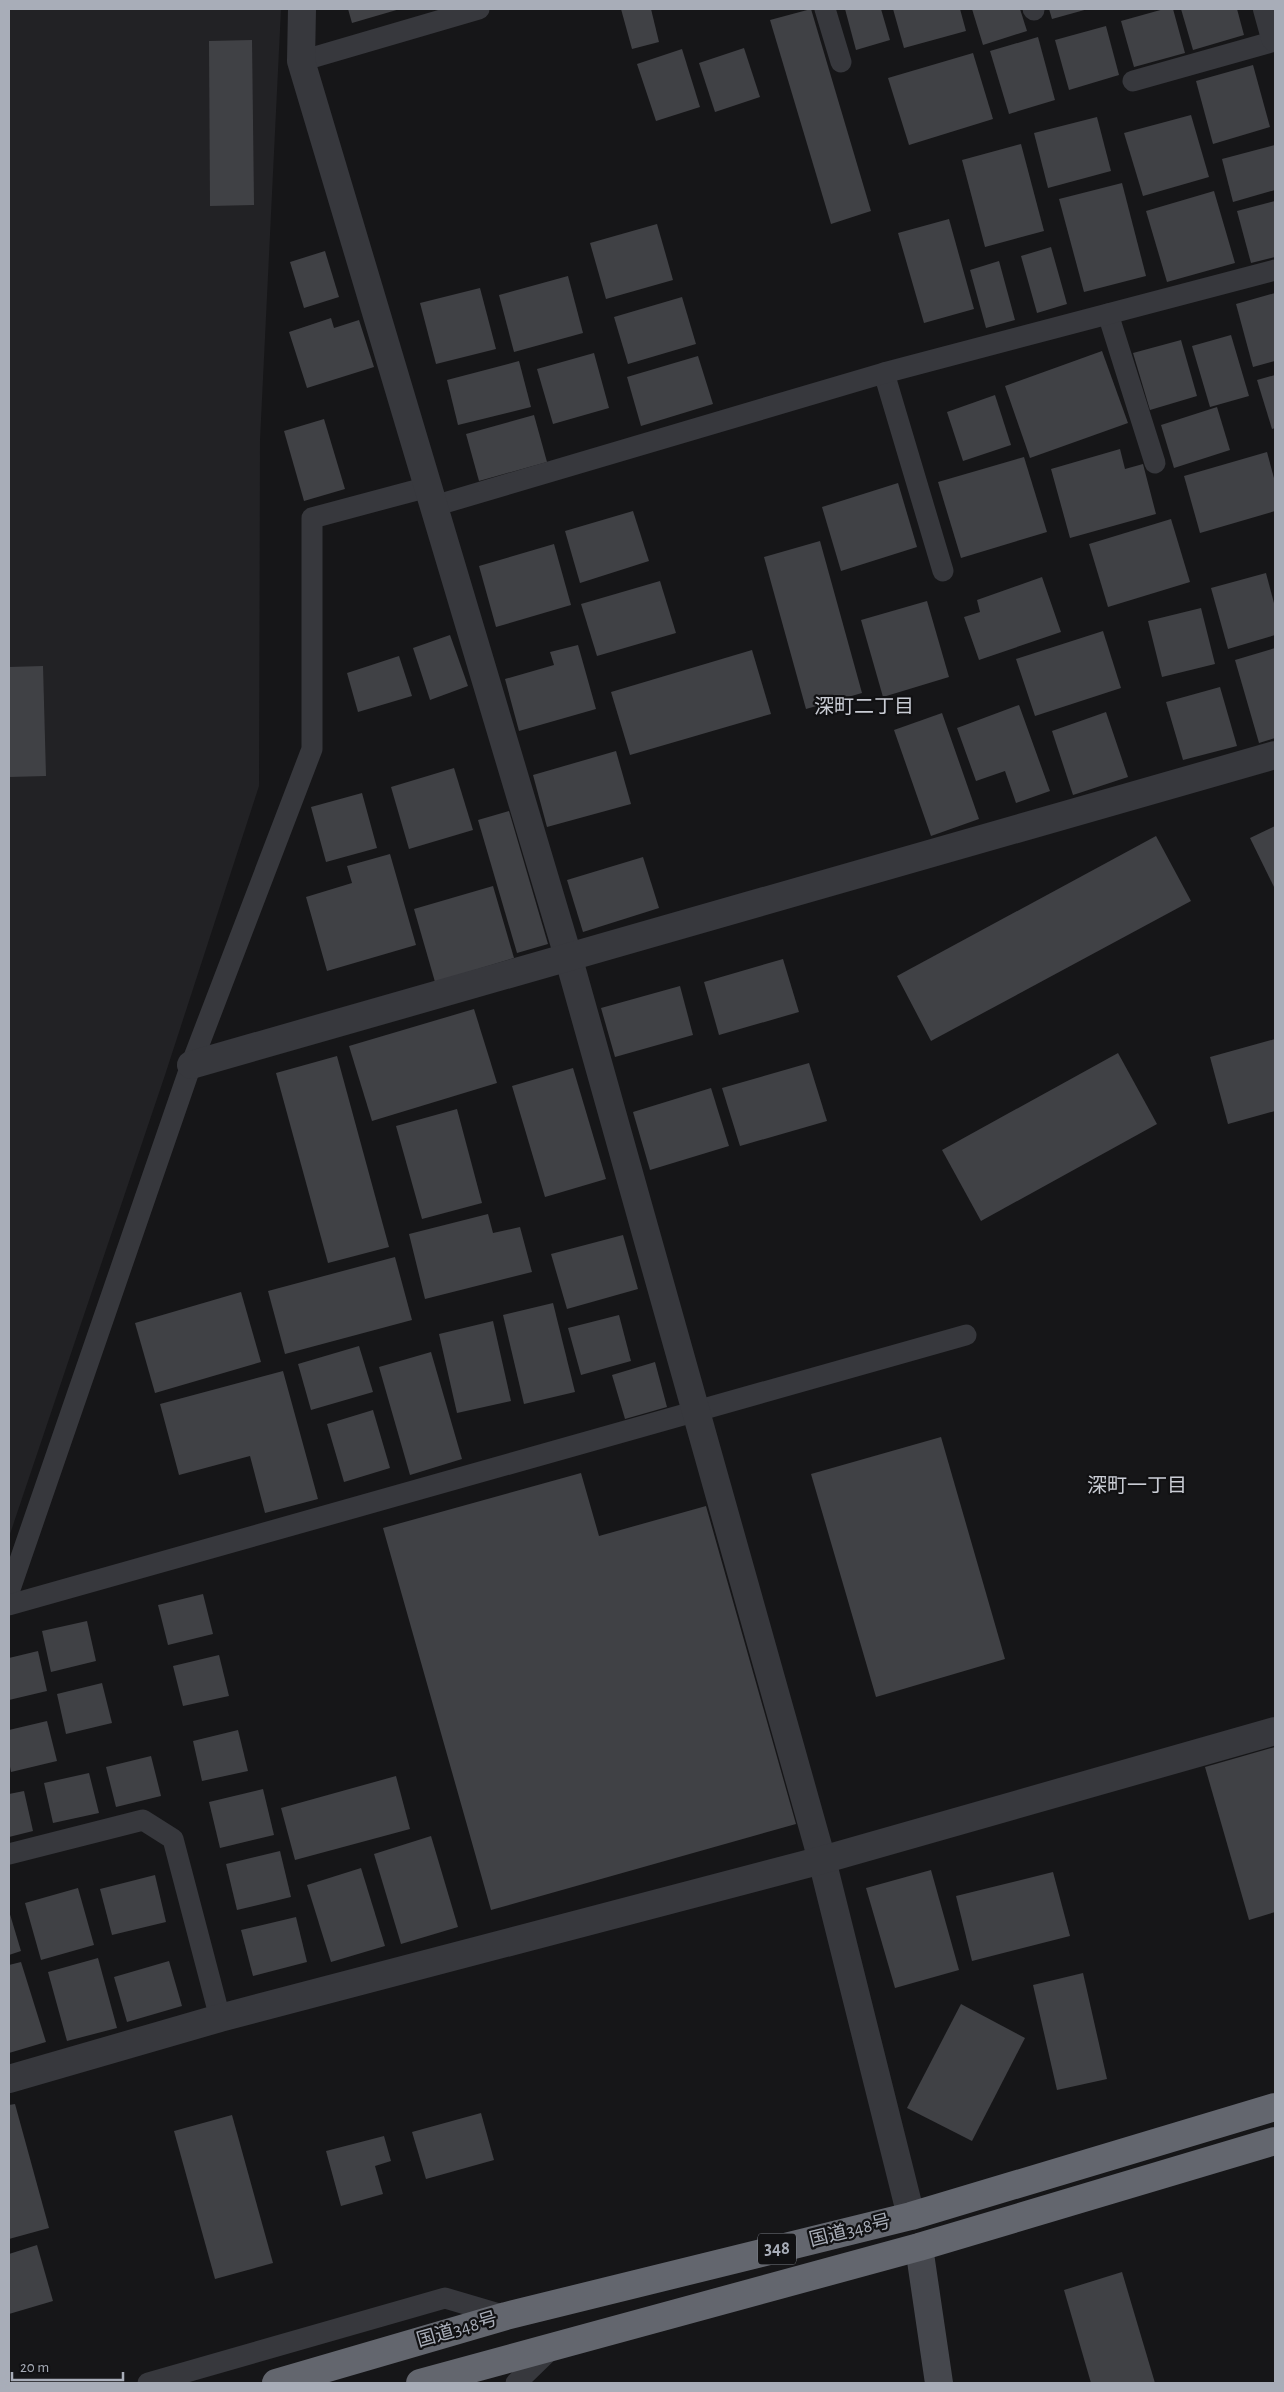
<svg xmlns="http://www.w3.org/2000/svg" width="1284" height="2392" font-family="'Alegreya Sans','Noto Sans JP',sans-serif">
	<rect width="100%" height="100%" fill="#161618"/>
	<path fill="#222225" d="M9 9H281L260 440 259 786 165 1075 9 1537Z"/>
	<g fill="#404145">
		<path d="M348 9H400L352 23Z"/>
		<path d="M621 9H651L659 42 632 49Z"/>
		<path d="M811 9 871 211 831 224 770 20Z"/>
		<path d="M845 9H881L890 40 856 50Z"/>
		<path d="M893 9H960L966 31 904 48Z"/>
		<path d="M972 9H1020L1027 31 983 45Z"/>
		<path d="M1049 9H1088L1052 19Z"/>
		<path d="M1164 9H1173L1185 53 1134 67 1121 21Z"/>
		<path d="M1181 9H1237L1244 35 1193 50Z"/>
		<path d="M1106 26 1119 75 1069 90 1055 40Z"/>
		<path d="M1038 37 1055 100 1009 114 990 51Z"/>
		<path d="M252 40 254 205 210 206 209 41Z"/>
		<path d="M744 48 760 97 715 112 699 63Z"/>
		<path d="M682 49 700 107 656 121 637 64Z"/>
		<path d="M973 53 993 119 909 145 888 78Z"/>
		<path d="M1253 65 1270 127 1213 144 1196 81Z"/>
		<path d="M1191 115 1209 177 1143 196 1124 133Z"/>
		<path d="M1097 117 1111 171 1048 188 1034 133Z"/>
		<path d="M1021 144 1044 231 985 247 962 160Z"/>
		<path d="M1275 145V190L1233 202 1222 159Z"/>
		<path d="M1122 183 1146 276 1084 292 1059 199Z"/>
		<path d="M1214 191 1235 263 1167 282 1146 211Z"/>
		<path d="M1275 201V257L1251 263 1237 211Z"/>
		<path d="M949 219 974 309 924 323 898 233Z"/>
		<path d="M657 224 673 280 606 299 590 243Z"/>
		<path d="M1051 247 1067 304 1037 313 1021 256Z"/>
		<path d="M325 251 339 297 304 308 290 262Z"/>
		<path d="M999 261 1015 320 986 328 970 270Z"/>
		<path d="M568 276 583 333 514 352 499 295Z"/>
		<path d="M480 288 496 349 436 364 420 303Z"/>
		<path d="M1275 293V361L1253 367 1236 304Z"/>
		<path d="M682 297 696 344 628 364 614 317Z"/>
		<path d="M331 318 334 328 359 320 374 367 307 388 289 332Z"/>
		<path d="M1231 335 1249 396 1210 407 1192 346Z"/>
		<path d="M1181 340 1197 396 1150 410 1133 353Z"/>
		<path d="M1102 351 1128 423 1030 458 1005 386Z"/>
		<path d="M594 353 609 408 553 424 537 369Z"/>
		<path d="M698 356 713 404 641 426 627 377Z"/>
		<path d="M519 361 531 407 458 425 447 380Z"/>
		<path d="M1275 375V428L1272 429 1257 380Z"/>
		<path d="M995 395 1011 445 963 461 947 412Z"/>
		<path d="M1217 407 1230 450 1174 468 1161 425Z"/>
		<path d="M534 415 547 462 479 481 466 434Z"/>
		<path d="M324 419 345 489 304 501 284 431Z"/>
		<path d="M1120 449 1125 469 1143 464 1156 514 1070 538 1051 469Z"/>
		<path d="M1267 452 1275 482V511L1200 533 1184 476Z"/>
		<path d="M1024 457 1047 532 961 558 938 482Z"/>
		<path d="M898 483 917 547 841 571 822 507Z"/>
		<path d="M633 511 649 561 580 583 565 531Z"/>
		<path d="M1171 519 1190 582 1108 607 1089 544Z"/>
		<path d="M820 541 862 693 806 709 764 557Z"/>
		<path d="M554 544 571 605 496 627 479 566Z"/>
		<path d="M1266 573 1275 607V635L1228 649 1211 588Z"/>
		<path d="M1042 577 1061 632 979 660 964 617 980 612 977 600Z"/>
		<path d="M660 581 676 633 597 656 581 604Z"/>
		<path d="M927 601 949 677 883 697 861 620Z"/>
		<path d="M1201 608 1215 664 1162 677 1148 621Z"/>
		<path d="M1103 631 1121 688 1035 716 1016 659Z"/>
		<path d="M450 635 468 686 430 700 413 648Z"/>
		<path d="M578 645 596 709 519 731 505 679 554 665 550 652Z"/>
		<path d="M1275 648V738L1259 743 1235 660Z"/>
		<path d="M752 650 771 714 630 755 611 692Z"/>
		<path d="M399 656 412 696 358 712 347 673Z"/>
		<path d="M43 666 46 776 9 777V667Z"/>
		<path d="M1220 687 1237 746 1183 760 1166 702Z"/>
		<path d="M1019 705 1050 791 1016 803 1005 771 976 781 957 728Z"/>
		<path d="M1106 712 1128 777 1073 795 1052 731Z"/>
		<path d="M942 713 979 819 931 836 894 730Z"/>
		<path d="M616 751 631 804 547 827 533 775Z"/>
		<path d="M454 768 473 830 409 849 391 787Z"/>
		<path d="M362 793 377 848 326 862 311 807Z"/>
		<path d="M509 811 548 944 517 953 478 820Z"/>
		<path d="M1275 826V889L1250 838Z"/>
		<path d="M1156 836 1191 901 931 1041 897 976Z"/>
		<path d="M390 854 416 945 327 971 306 897 352 883 347 866Z"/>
		<path d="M643 857 659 908 583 932 567 880Z"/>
		<path d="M493 886 514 958 435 982 414 909Z"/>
		<path d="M783 959 799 1012 719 1035 704 982Z"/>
		<path d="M680 986 693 1035 615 1057 601 1008Z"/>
		<path d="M474 1009 497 1083 372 1121 349 1046Z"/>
		<path d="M1275 1039V1111L1228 1124 1210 1057Z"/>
		<path d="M1118 1053 1157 1124 981 1221 942 1150Z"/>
		<path d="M337 1056 389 1247 328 1263 276 1073Z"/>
		<path d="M809 1063 827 1121 740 1146 722 1088Z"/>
		<path d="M573 1068 606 1179 545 1197 512 1086Z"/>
		<path d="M711 1088 729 1146 650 1170 633 1112Z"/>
		<path d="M457 1109 482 1203 422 1219 396 1126Z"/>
		<path d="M488 1214 493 1233 520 1227 532 1272 425 1299 409 1234Z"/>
		<path d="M623 1235 638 1289 567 1309 551 1254Z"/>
		<path d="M395 1257 412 1320 285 1354 268 1291Z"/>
		<path d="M241 1292 261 1362 155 1393 135 1323Z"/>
		<path d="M553 1303 575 1392 524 1404 503 1315Z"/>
		<path d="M619 1315 631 1361 581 1375 568 1328Z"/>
		<path d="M493 1321 511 1401 457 1413 439 1334Z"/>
		<path d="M359 1346 373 1392 311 1410 298 1364Z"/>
		<path d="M431 1352 462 1459 410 1475 379 1367Z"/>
		<path d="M655 1362 667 1407 625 1419 612 1375Z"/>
		<path d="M283 1371 318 1499 265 1513 250 1456 179 1475 160 1404Z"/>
		<path d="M373 1410 390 1468 344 1482 327 1424Z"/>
		<path d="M941 1437 1005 1659 876 1697 811 1474Z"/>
		<path d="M581 1473 599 1536 706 1506 796 1824 491 1910 383 1528Z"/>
		<path d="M203 1594 213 1634 168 1645 158 1605Z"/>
		<path d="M87 1621 96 1661 51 1672 42 1631Z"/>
		<path d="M38 1651 47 1691 9 1700V1658Z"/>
		<path d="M219 1655 229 1696 183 1706 173 1666Z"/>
		<path d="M102 1683 112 1723 66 1734 57 1694Z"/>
		<path d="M47 1721 57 1761 11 1772 9 1761V1730Z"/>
		<path d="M238 1730 248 1771 202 1781 193 1741Z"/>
		<path d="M1275 1747V1912L1249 1920 1205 1767Z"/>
		<path d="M151 1756 161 1796 116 1807 106 1767Z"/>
		<path d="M89 1773 99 1813 53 1823 44 1783Z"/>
		<path d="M396 1776 410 1829 295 1860 281 1808Z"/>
		<path d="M263 1789 274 1835 220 1848 209 1802Z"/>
		<path d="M24 1791 33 1831 9 1837V1794Z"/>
		<path d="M431 1836 458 1927 401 1944 374 1854Z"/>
		<path d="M280 1851 291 1897 237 1910 226 1864Z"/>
		<path d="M361 1868 385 1946 331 1962 307 1885Z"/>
		<path d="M931 1870 959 1970 895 1988 866 1888Z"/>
		<path d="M1053 1872 1070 1936 972 1961 956 1896Z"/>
		<path d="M155 1875 166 1922 112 1935 100 1889Z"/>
		<path d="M78 1888 94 1945 41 1960 25 1903Z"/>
		<path d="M9 1911 21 1951 9 1955Z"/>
		<path d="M296 1917 307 1962 253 1976 241 1930Z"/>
		<path d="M98 1958 117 2028 67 2041 48 1972Z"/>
		<path d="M169 1961 182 2006 127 2022 114 1977Z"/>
		<path d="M21 1962 46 2042 9 2053V1965Z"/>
		<path d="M1083 1973 1107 2079 1057 2090 1033 1985Z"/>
		<path d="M961 2004 1025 2038 972 2141 907 2108Z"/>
		<path d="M15 2104 49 2228 9 2239V2105Z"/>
		<path d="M481 2113 494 2160 426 2179 412 2132Z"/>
		<path d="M232 2115 273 2263 215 2279 174 2131Z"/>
		<path d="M384 2136 391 2161 375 2166 383 2194 341 2206 326 2151Z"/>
		<path d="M37 2245 53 2301 9 2314V2254Z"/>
		<path d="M1122 2272 1155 2383H1091L1064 2290Z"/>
	</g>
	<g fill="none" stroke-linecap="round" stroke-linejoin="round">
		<g stroke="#37383d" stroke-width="21">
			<path d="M825 9 841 62"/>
			<path d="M1033 9 1034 10"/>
			<path d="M301 61 479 9"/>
			<path d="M1133 81 1275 41"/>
			<path d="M1108 314 1155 463"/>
			<path d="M884 373 943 571"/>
			<path d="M434 506 884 373 1275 270"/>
			<path d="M9 1592 191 1065 312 749V518L428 487"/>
			<path d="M9 1605 966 1335"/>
			<path d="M9 1854 143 1820 173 1839 220 2018"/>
			<path d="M148 2383 445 2298 506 2316"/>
			<path d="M516 2383 553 2347"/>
		</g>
		<g stroke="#37383d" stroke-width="28">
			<path d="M302 9 301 61 568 956 822 1860 911 2216"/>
			<path d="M1267 9 1275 38"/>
			<path d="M191 1065 1275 755"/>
			<path d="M9 2079 220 2018 822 1860 1275 1731"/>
		</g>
		<path stroke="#45474d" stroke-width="28" d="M919 2247 939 2383"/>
		<g stroke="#63666e" stroke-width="28">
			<path d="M276 2383 506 2316 911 2216 1275 2107"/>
			<path d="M420 2383 919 2247 1275 2141"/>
		</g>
	</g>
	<g text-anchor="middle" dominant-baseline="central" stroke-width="4.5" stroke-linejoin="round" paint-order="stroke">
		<rect fill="#111113" stroke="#7b7e86" stroke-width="1" x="758" y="2233.5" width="38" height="31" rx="4"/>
		<g font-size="18" font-weight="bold" fill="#a8adb8">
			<text x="777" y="2249">348</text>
		</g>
		<g font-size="19" fill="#a8adb8" stroke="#111113">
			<text transform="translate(850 2231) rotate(-14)">国道348号</text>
			<text transform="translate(457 2330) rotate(-16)">国道348号</text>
		</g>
		<g font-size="20" fill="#c9ccd4" stroke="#111113">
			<text x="864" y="707">深町二丁目</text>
			<text x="1137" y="1486">深町一丁目</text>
		</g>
	</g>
	<rect width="1284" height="2392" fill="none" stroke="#a8adb8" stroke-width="20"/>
	<path d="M12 2372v8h111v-8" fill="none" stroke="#a8adb8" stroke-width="2.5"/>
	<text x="20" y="2372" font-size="15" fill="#a8adb8" stroke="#111113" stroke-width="4" paint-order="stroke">20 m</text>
</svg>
